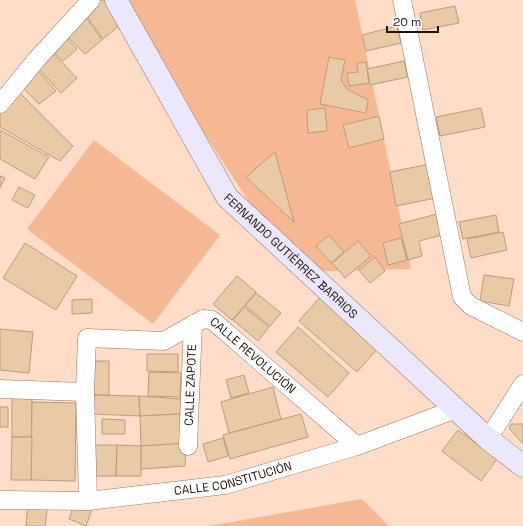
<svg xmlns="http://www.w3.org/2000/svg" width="523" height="526" font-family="'Space Grotesk',sans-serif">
	<rect width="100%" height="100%" fill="#ffddc9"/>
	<g fill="#f6b892">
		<path d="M117 0H355L411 269 295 272Z"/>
		<path d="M94 140 220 235 153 324 27 229Z"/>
		<path d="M362 499 389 526H209Z"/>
	</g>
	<g fill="#e8caa6" stroke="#b99c7a">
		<path d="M93 0H113L125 21 103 39 83 11Z"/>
		<path d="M455 6 459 23 423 30 420 13Z"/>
		<path d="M82 12 102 40 85 54 64 33Z"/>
		<path d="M397 26 401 43 366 51 362 35Z"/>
		<path d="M62 33 77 49 63 61 50 48Z"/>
		<path d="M49 49 77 78 61 93 35 65Z"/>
		<path d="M329 57 345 60 341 80 347 89 368 100 366 113 320 104Z"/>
		<path d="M404 61 408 77 370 85 367 69Z"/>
		<path d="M366 62 369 83 349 86 347 73 358 72 357 63Z"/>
		<path d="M35 67 56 91 39 104 20 85Z"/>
		<path d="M16 89 73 146 60 161 0 127V109Z"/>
		<path d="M325 108 327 131 308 133 307 110Z"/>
		<path d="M481 108 485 127 440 136 436 117Z"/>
		<path d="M379 116 384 139 349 148 343 125Z"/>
		<path d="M0 130 49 157 35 179 0 159Z"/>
		<path d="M275 152 294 222 246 177Z"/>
		<path d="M430 164 436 198 396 206 390 172Z"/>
		<path d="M0 176 5 178 0 188Z"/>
		<path d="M19 187 35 195 28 208 12 200Z"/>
		<path d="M437 214 442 235 419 241 422 256 408 260 399 224Z"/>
		<path d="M496 215 499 232 463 239 459 222Z"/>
		<path d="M503 232 507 250 471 258 467 239Z"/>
		<path d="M329 235 344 252 331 263 316 246Z"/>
		<path d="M401 238 407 260 388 265 383 243Z"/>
		<path d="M358 241 371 256 345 278 332 263Z"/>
		<path d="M25 243 77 276 56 310 3 278Z"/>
		<path d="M375 257 385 271 370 283 359 270Z"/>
		<path d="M484 275 514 279 509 306 480 301Z"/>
		<path d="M237 276 256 292 232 320 213 304Z"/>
		<path d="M256 293 281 313 270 326 245 306Z"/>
		<path d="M320 297 378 348 357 372 299 321Z"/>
		<path d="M92 299V313L72 314V300Z"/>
		<path d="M244 307 269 327 258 341 233 320Z"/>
		<path d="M298 327 349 373 328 397 276 352Z"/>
		<path d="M0 329 33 332 29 373 0 370Z"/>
		<path d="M147 354H178V372L147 371Z"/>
		<rect x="93" y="361" width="16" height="34"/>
		<path d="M149 372 181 373 180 397 148 396Z"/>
		<path d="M244 375 249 393 231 398 226 380Z"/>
		<path d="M273 387 281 419 229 433 221 402Z"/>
		<path d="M32 393V437H12V394Z"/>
		<path d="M93 395 139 396 140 416 92 414Z"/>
		<path d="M139 396 181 399 180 414 140 416Z"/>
		<path d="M32 402 76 403 75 481 31 480Z"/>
		<rect x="0" y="407" width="8" height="20"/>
		<path d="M180 414 181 444 141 446 140 416Z"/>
		<path d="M301 414 308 437 230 459 223 435Z"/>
		<path d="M102 419 125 420V434H102Z"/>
		<path d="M511 424H523V444L509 428Z"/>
		<path d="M458 430 497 459 481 481 442 451Z"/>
		<path d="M12 437H32L31 480H11Z"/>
		<path d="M223 438 228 456 208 462 203 444Z"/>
		<path d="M186 443 185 466 141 469V446Z"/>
		<path d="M93 445H117L116 476H92Z"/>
		<path d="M117 445 141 446V476H116Z"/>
		<path d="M28 501 48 503 45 526H26Z"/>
		<path d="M95 501 86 526 69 519 75 502Z"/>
	</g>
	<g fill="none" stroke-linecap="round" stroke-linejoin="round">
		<defs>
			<g id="minor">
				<path d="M402 0 462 297 471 306 523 332"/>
				<path d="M0 104 37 59 91 0"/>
				<path d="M0 389 85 392"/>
				<path d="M488 439 523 384"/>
				<path id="s1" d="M188 446 193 324"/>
				<path id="s2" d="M0 500 88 501 225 485 357 446 456 409"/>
				<path id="s3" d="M88 501 85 392 87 338 164 341 203 319 212 320 357 446"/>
			</g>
			<g id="secondary">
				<path id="s4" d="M116 0 227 197 488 439 523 466"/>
			</g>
		</defs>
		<use href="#minor" stroke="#9c765f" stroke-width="19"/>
		<use href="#secondary" stroke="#9c765f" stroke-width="23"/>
		<use href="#minor" stroke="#fff" stroke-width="18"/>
		<use href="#secondary" stroke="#ebe7fc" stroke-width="22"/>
	</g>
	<g text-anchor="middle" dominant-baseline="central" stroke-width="4" stroke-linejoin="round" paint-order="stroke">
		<g font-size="12" fill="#22130a" stroke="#fff">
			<text stroke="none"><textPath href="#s4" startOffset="313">FERNANDO GUTIÉRREZ BARRIOS</textPath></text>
			<text stroke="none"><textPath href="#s3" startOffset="348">CALLE REVOLUCIÓN</textPath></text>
			<text stroke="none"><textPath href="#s1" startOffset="61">CALLE ZAPOTE</textPath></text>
			<text stroke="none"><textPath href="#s2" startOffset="235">CALLE CONSTITUCIÓN</textPath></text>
		</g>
	</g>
	<path d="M387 26v6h51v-6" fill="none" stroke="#22130a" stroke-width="2"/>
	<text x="393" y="26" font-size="12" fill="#22130a" stroke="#ffffff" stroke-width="3" paint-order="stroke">20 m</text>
</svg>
